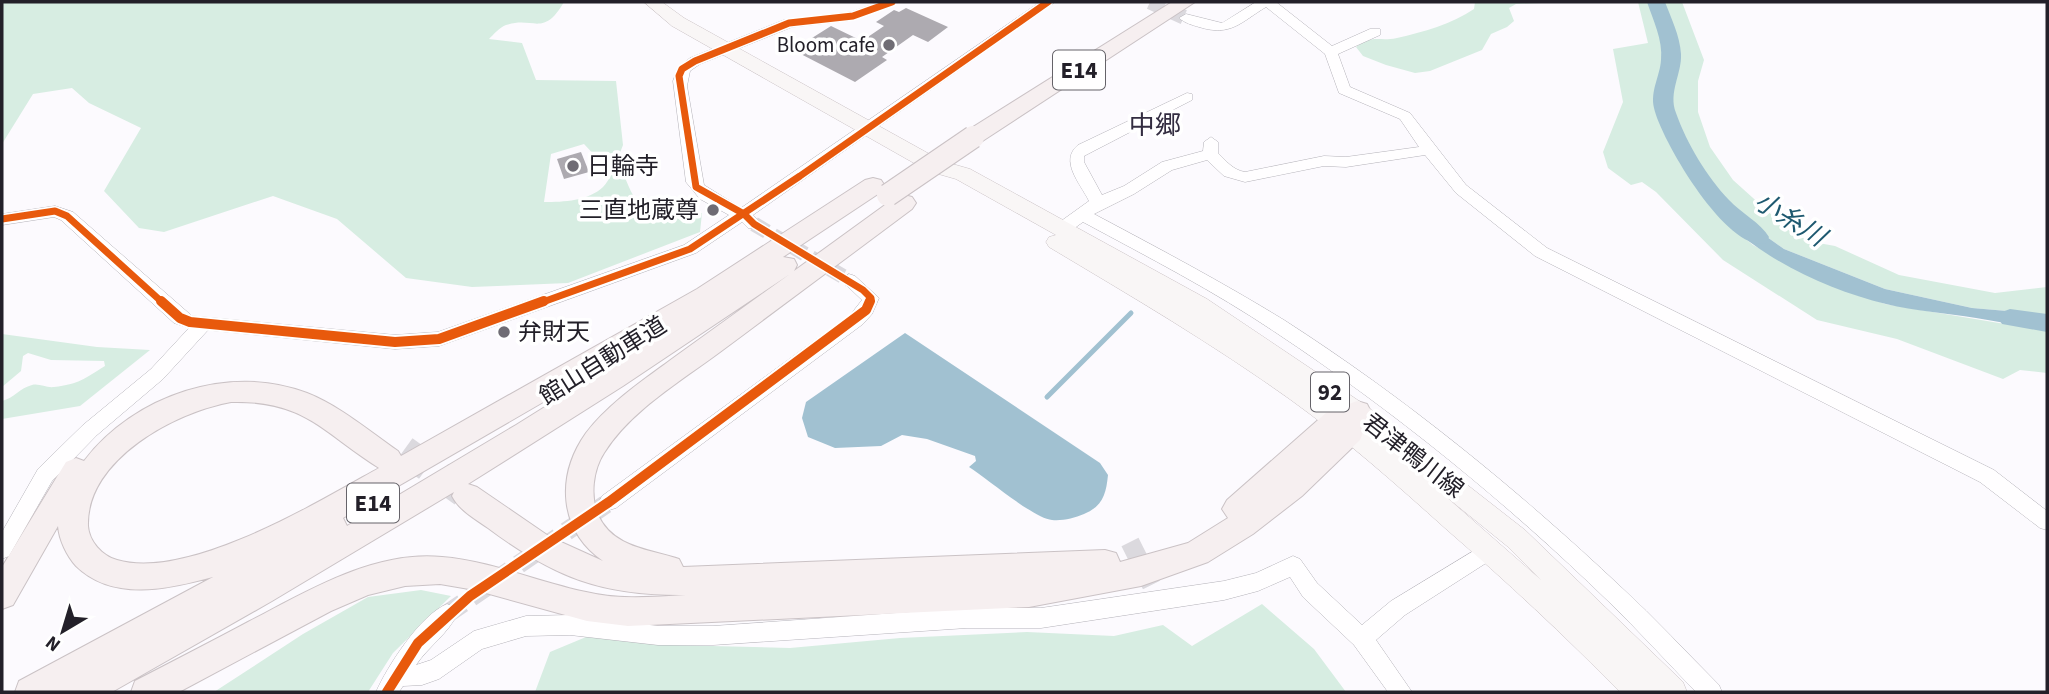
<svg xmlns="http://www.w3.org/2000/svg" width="2049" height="694" viewBox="0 0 2049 694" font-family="'Source Sans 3','Noto Sans JP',sans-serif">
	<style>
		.green { fill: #d7ede2; fill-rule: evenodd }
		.water { fill: #a1c1d1 }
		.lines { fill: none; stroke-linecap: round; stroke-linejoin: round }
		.stream { stroke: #a1c1d1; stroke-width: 5 }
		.river { fill: #a1c1d1; fill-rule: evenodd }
		.building { fill: #adaab0 }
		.minor-tunnel-far1 { stroke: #dbd9de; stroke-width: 15; stroke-dasharray: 15 7; stroke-linecap: butt }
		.minor-tunnel { stroke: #dbd9de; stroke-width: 19; stroke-dasharray: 19 10; stroke-linecap: butt }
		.highway-tunnel { stroke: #dbd9de; stroke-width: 29; stroke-dasharray: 29 15; stroke-linecap: butt }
		.minor-casing { stroke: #b4b2b9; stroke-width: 1 }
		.major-casing { stroke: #cac2c5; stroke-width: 1 }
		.highway-casing { stroke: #cac2c5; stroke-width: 2 }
		.minor { fill: #fffeff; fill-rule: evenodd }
		.major { fill: #f9f6f6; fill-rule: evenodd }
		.highway { fill: #f6eff0; fill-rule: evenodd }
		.highway-bridge-casing { stroke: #cac2c5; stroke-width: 24; stroke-linecap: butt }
		.highway-bridge { stroke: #f6eff0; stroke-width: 22 }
		.cycleway-far1-casing { stroke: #fff; stroke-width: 10 }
		.cycleway-casing { stroke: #fff; stroke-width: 14 }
		.cycleway-far1 { stroke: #e8590c; stroke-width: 7 }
		.cycleway { stroke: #e8590c; stroke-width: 10 }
		.poi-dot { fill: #6f6c74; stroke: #fff; stroke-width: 2.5 }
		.labels { text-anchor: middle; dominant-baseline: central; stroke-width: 7; stroke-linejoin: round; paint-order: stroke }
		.far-poi-label { font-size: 21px; fill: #232029; stroke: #fff; text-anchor: end }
		.shield { fill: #fff; stroke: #656369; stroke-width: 2 }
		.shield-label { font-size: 23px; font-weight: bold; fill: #232029 }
		.poi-label { font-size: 24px; fill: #232029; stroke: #fff; text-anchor: start }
		.street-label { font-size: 24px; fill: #232029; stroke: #fff }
		.neighbourhood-label { font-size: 26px; fill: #332d41; stroke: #fff }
		.water-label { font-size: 26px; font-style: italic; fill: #1e5970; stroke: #fff }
	</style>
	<rect width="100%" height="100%" fill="#fcfafe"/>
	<g class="green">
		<path d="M2,2H564C543,38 534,16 506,25C500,27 493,35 489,39L522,43L536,80L616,81L623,145L618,158L599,160L584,144L551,154L544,202C564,202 588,201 603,187C611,179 610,171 621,166C639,220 649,215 702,213L700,232L568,283L472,287L406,278L337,219L273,196L164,232L139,228L104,191L141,128L89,103L72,88L33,94L2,144Z"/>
		<path d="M1475,2H1564L1516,4L1509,8L1514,21L1507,27L1491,34L1482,50L1430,71L1415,73L1386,65L1363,56L1356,47C1374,34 1378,42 1397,38C1423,32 1452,24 1474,9Z"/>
		<path d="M1638,2H1682L1704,60L1698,81V112L1710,147L1733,180L1792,233L1813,242L1835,246L1899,275L1995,293L2047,287V373L2020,370L2003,379L1897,339L1817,320L1723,260L1656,192L1642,182L1631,185L1608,168L1603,152L1623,102L1613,49L1648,43ZM1731,218L1753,227L1784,249L1885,289L1972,308L2007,311L2042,321L2044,325L2017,326L1885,304L1814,278L1753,245L1729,225Z"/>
		<path d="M2,334L97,347L150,350L80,406L2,419V401C14,398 20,388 32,385C39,383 46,388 54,387C79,384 84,379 105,366L104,361L51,360L28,353L23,356L21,371L2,387Z"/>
		<path d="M421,590L451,596L393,653L368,692H214L303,634L368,597Z"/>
		<path d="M1262,604L1314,649L1346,692H535L550,652L586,637L670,645L790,648L900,638L1027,632L1114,636L1163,625L1192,646Z"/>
	</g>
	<g class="water">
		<path d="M1731,217L1753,227L1784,249L1885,289L1972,308L2007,311L2042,321L2044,325C2020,327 2000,322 1976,318C1946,313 1915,311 1886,304C1831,291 1771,263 1729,225Z"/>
		<path d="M905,333L1100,463L1108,475C1106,494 1103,506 1084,514C1074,518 1063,521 1052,520C1033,518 988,479 969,467L976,461L975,456L927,439L902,435L881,446L835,448L808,437L802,418L806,402Z"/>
	</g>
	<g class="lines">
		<path class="stream" d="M1047,397L1131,313"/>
		<g class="river">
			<path d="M1647,2H1665C1671,18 1680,36 1681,54C1682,74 1668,92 1676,113C1687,144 1707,177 1729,200C1741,213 1761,223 1769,237L1766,243C1728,254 1661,140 1654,108C1650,91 1660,76 1661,60C1663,40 1653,20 1647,2Z"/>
			<path d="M2010,309L2047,314V332L2002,324L1998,318L2002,312Z"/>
		</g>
	</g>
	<g class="building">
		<path d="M906,8L948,27L928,42L913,35L882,57L887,60L855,82L793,50L831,26L862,41L884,26L876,22L894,10L899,12Z"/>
		<path d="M581,152L589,172L564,179L557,159Z"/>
	</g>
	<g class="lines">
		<g class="minor-tunnel-far1">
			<path d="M1150,2L1186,18"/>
			<path d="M754,224L849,280"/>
		</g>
		<g class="minor-tunnel">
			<path d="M1130,542L1154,590"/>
			<path d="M447,614L609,502"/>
		</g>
		<path class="highway-tunnel" d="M404,450L465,494"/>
		<defs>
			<g id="minor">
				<path d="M880,2H899L853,20L792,27L700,64L690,71L687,86L704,185L741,208L1040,2H1055L753,215L762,224L760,228H748L742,222L696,253L439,346L395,349L208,330L163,379L97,435L52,481L9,556L2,559V532L38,469L83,425L151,369L189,328L174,323L61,220L54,217L2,225V214L55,206L73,212L192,316L395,335L438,332L684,245L729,215L700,199L686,182L673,81L678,68L690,58L784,20L851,12Z"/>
				<path d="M1256,2H1276L1332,46L1370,29H1380V35L1338,54L1350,87L1410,113L1466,185L1547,248L1994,470L2047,511V530L2040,528L1980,482L1535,256L1456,193L1425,155L1346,167L1324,166L1245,182L1224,176L1207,160L1172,170L1134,194L1094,214C1158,248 1222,282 1284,320C1404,397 1517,489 1621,587C1655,618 1686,652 1719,685L1722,692H1696C1667,662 1638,630 1608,601C1506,502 1394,411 1275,332C1214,291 1148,257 1083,222L1069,232H1057L1055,228L1057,224L1089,201C1080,183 1059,161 1078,145L1187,93L1192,94V100L1084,156V162L1102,195L1124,186L1162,162L1203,151L1204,142L1211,137L1218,142V153C1226,161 1233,170 1245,172L1324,156L1346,157L1419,147L1400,119L1339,93L1325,54L1266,7C1241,22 1231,37 1199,27C1192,25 1185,23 1179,18L1186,14L1222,23Z"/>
				<path d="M849,274L855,276L879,298L872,314L863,324L616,508L609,510L602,508L599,502L602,496L851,314L862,300L841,280Z"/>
				<path d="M1490,541L1497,544L1500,550L1497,556L1405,615L1376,640L1412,692H1388L1354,645L1303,597L1290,577L1258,591L1224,600L1041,628H967L713,645H658L570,635L526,636L482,649L439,679L422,685L403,686L399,692H376C387,667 420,615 447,604L454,607L457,614C449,633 428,647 416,665L431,660L474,631L526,616L570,615L658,626H713L967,608H1041L1224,581L1256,573L1293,556L1300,559L1317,583L1362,625L1391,601Z"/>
			</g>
			<path id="major" d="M644,2H662L684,18L942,161L970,169L1207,299L1365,405L1525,530L1683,682L1687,692H1620C1564,635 1506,581 1446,529C1396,484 1345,439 1291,400C1213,344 1131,296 1049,247L1046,242L1049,237L1056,235L956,179L928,171L672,26ZM1444,495L1507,546L1541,580Z"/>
			<g id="highway">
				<path d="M1172,2H1195L981,142L973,144L965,142L962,137L965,132Z"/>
				<path d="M873,178L881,180L885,186L881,192L783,257L794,259L797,265L794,271L896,197L904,195L912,197L916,203L912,209C848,257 784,304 720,352C681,381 630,411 604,453C593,470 590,496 598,515C613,548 649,549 679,559L683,567L1105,550L1116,553L1120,562L1188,543L1228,518L1222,509L1227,500L1326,413L1357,401L1367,404L1371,412L1360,440L1302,496L1253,534L1208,562L1141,586L1029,607L628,626L587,621L475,590L440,584L405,586L368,595L331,611L179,692H131L135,681C173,661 211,642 248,622C306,592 374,550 442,557C491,561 538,582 586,592C619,600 652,597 686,595C602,596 555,578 488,528C475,519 459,510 452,496L454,492L272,601L112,692H15L19,681L213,577C168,589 113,602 76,566C67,556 59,540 58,526L13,605L2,609V567L66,462L76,458L84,461C134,395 230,363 307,393C340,406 369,431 398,451L401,456L697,289L865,180ZM790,274C752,301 714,329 676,356C645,379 610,402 586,433C556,475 558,530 603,561L550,537L477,487L468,484L623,386ZM671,328L516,425L347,526L343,518ZM231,402C305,400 323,433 379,468C318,502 188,581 117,560C102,556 89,541 88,526C86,459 176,412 231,402Z"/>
			</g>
		</defs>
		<use href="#minor" class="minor-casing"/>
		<use href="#major" class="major-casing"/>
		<use href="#highway" class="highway-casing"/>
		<use href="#minor" class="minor"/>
		<use href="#major" class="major"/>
		<use href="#highway" class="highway"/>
		<defs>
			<path id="highway-bridge" d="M888,195L973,137"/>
		</defs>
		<use href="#highway-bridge" class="highway-bridge-casing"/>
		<use href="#highway-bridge" class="highway-bridge"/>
		<defs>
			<g id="cycleway-far1">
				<path d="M2,219L55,211L67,216L163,303"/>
				<path d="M540,303L690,249L800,176L1048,2"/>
				<path d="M869,303L871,298L863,290L754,224L744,214L696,187L679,76L682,69L695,61L789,23L853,16L892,2"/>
			</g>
			<g id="cycleway">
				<path d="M161,301L180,318L190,322L395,342L439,339L544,301"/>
				<path d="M387,692L418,643L470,596L609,502L866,310L870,301"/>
			</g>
		</defs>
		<use href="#cycleway-far1" class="cycleway-far1-casing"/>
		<use href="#cycleway" class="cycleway-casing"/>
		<use href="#cycleway-far1" class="cycleway-far1"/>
		<use href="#cycleway" class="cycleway"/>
	</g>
	<g class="poi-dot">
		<circle cx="889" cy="45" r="7"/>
		<circle cx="573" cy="166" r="7"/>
		<circle cx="713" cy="210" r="7"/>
		<circle cx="504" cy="332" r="7"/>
	</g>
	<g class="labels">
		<g class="far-poi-label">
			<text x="875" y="45">Bloom cafe</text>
		</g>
		<g class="shield">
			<rect x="1053" y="50.5" width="52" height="39" rx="5"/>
			<rect x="1311" y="372.5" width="38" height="39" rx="5"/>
			<rect x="347" y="483.5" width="52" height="39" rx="5"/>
		</g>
		<g class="shield-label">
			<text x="1079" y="70">E14</text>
			<text x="1330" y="392">92</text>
			<text x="373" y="503">E14</text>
		</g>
		<g class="poi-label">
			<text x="587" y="166">日輪寺</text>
			<text x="699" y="210" text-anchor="end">三直地蔵尊</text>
			<text x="518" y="332">弁財天</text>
		</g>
		<g class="street-label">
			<text transform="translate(603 361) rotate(-32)">館山自動車道</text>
			<text transform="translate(1413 456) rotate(38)">君津鴨川線</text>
		</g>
		<g class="neighbourhood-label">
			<text x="1155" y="125">中郷</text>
		</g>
		<g class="water-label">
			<text transform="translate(1790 219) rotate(32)">小糸川</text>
		</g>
	</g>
	<rect width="2049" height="694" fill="none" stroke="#232029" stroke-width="7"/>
	<g transform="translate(63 631) rotate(218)" stroke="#ffffff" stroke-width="5" paint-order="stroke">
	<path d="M0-5L12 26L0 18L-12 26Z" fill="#232029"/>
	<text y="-10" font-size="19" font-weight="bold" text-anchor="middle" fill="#232029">N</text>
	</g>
</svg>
